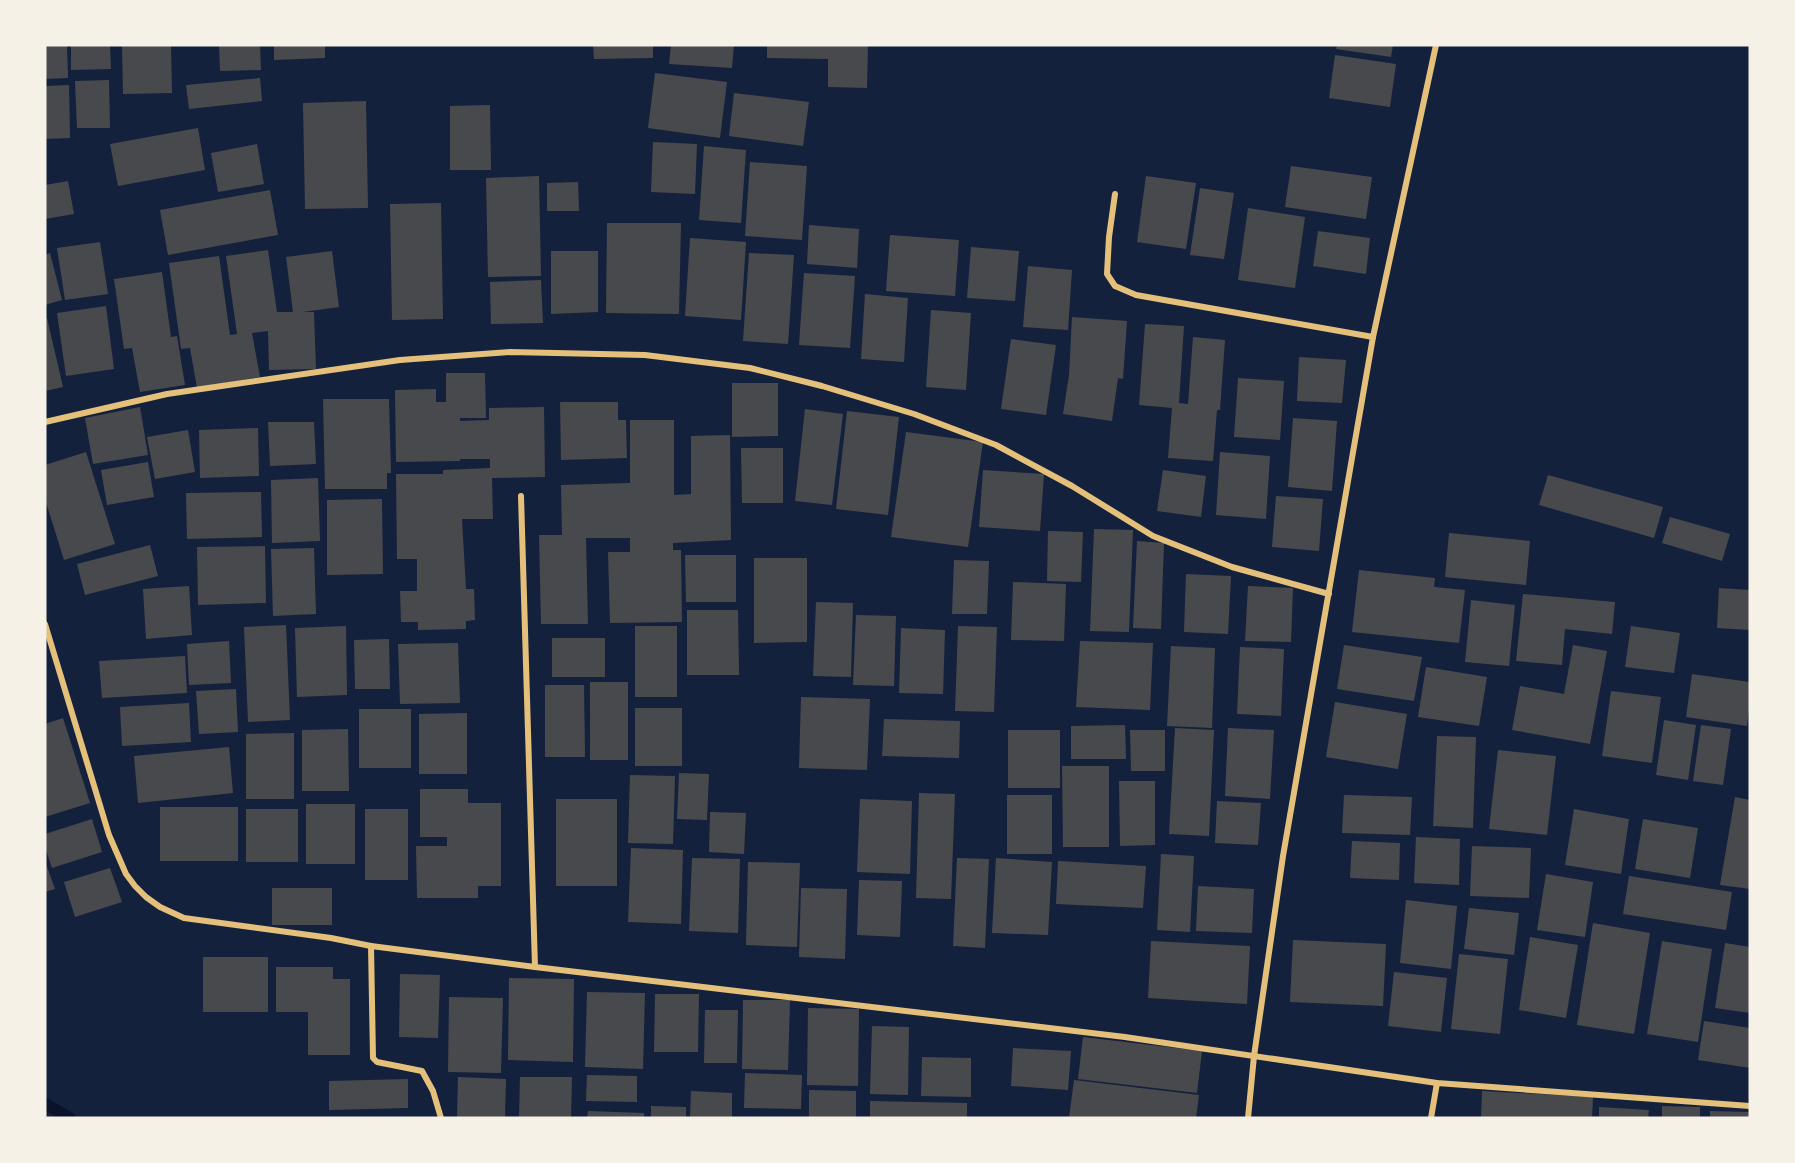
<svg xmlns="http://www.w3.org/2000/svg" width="1795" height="1163" viewBox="0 0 1795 1163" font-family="'IBM Plex Sans',sans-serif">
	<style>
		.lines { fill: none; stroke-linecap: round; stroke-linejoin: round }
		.stream { stroke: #0b132b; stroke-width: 12 }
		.building { fill: #48494c }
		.minor { stroke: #e5c07b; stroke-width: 6 }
	</style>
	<rect width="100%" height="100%" fill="#14213d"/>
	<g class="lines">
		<path class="stream" d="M45,1104L70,1118"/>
	</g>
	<g class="building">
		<path d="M45,45H67L68,78L45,79Z"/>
		<path d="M71,45H110L111,69L71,70Z"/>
		<path d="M122,45H171L172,93L123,94Z"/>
		<path d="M219,45H260L261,70L220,71Z"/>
		<path d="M274,45H325V58L274,60Z"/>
		<path d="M593,45H653V58L594,59Z"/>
		<path d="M671,45H734L732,68L669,64Z"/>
		<path d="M767,45H868L867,88L828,87V59L767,58Z"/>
		<path d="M1337,45H1393L1391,57L1336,49Z"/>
		<path d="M1335,55L1396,64L1390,107L1329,98Z"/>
		<path d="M655,73L727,82L720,138L648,128Z"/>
		<path d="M260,78L262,101L189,109L186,85Z"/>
		<path d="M109,80L110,128H77L75,81Z"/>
		<path d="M69,85L70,138L45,139V86Z"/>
		<path d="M734,93L809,102L803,146L729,136Z"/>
		<path d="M366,101L368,208L305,209L303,103Z"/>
		<path d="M490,105L491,170H450V106Z"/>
		<path d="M198,128L205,170L118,186L110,144Z"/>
		<path d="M653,142L697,144L695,194L651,192Z"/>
		<path d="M257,144L264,184L218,192L211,153Z"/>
		<path d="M704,146L746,150L741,223L699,220Z"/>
		<path d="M750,162L807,166L802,240L745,236Z"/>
		<path d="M1291,166L1372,177L1366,219L1285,207Z"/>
		<path d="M539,176L541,276L488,277L486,178Z"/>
		<path d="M1146,176L1196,183L1186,249L1137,242Z"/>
		<path d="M68,181L74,214L45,219V185Z"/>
		<path d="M578,182L579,211H547V183Z"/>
		<path d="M1200,188L1234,193L1224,259L1190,255Z"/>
		<path d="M270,190L278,235L168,255L160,210Z"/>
		<path d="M441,203L443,319L392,320L390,204Z"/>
		<path d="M1248,208L1305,217L1295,288L1238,280Z"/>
		<path d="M607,223H681L679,314L606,313Z"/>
		<path d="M809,225L859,229L857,268L807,264Z"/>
		<path d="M1318,231L1370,238L1366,274L1313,266Z"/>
		<path d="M890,235L959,240L955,296L886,291Z"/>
		<path d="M690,238L746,242L741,320L685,316Z"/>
		<path d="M100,242L108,294L65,300L57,248Z"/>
		<path d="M971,247L1019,251L1015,301L967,298Z"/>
		<path d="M268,250L277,312H293L286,257L332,251L339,307L303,312H314L316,369L269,370L268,331L252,333L260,377L197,388L190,348L181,349L169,263L219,256L230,335L237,334L226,256Z"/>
		<path d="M551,251H598V312L551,314Z"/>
		<path d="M50,253L62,300L45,305V255Z"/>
		<path d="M749,253L794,255L788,344L743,341Z"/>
		<path d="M1028,266L1072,270L1068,330L1023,327Z"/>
		<path d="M162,272L171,337L177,336L185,385L140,392L132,348L124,349L114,279Z"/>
		<path d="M804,273L855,276L850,348L799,345Z"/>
		<path d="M541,280L543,323L491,324L490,282Z"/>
		<path d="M865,294L908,298L904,362L861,359Z"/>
		<path d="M106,306L114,369L66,376L57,313Z"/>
		<path d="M931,310L971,313L966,390L926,387Z"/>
		<path d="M1072,317L1127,321L1123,379L1118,378L1112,421L1063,414L1069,375Z"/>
		<path d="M45,318H47L63,387L45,391Z"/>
		<path d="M1145,324L1184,326L1179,403L1188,404L1193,337L1225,340L1220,410H1217L1213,461L1168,458L1172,408L1139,405Z"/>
		<path d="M1011,339L1056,345L1046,415L1001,409Z"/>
		<path d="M1299,357L1346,360L1342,403L1297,401Z"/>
		<path d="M446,373H485L486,418H460V421L489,420V408L544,407L545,477L492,478L493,519H462L466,589H474L475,620L466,621V629L418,630V622H401L400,591H417V559H397L396,474H443V470L490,468V459H460V461L396,462L395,390L436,389V402H446Z"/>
		<path d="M1238,378L1284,381L1280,440L1234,437Z"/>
		<path d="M732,383H778V436L732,437Z"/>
		<path d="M323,399H389L391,473H387V489H325Z"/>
		<path d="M560,402H618V420H626L627,458L561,460Z"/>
		<path d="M140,407L148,455L93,464L85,418Z"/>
		<path d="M805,409L843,414L832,505L795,501Z"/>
		<path d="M847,411L899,417L888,515L836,509Z"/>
		<path d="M1293,418L1337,421L1332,491L1288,487Z"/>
		<path d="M630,420H674V495L691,494V436L730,435L731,540L673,543V550H681L682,622L610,623L608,552H630V538H586L588,624H541L539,535H562L561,485L630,483Z"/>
		<path d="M268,422H314L316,464L270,466Z"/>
		<path d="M258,428L259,476L200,478L199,430Z"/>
		<path d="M188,430L195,472L155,479L147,437Z"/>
		<path d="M906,432L983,442L968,547L891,537Z"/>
		<path d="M741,448H783V503H742Z"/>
		<path d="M86,452L115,544L64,560L45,499V465Z"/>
		<path d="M1220,452L1270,456L1266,519L1216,515Z"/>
		<path d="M148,462L154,497L107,505L101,470Z"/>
		<path d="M983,470L1044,474L1040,531L979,527Z"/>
		<path d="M1163,470L1206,476L1201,517L1157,511Z"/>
		<path d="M1548,475L1663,507L1654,538L1539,505Z"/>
		<path d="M318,478L320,541L272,543L271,480Z"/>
		<path d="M261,492L262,537L187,539L186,493Z"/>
		<path d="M1276,496L1323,499L1319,551L1272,547Z"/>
		<path d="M382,499L383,574L327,575V500Z"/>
		<path d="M1670,517L1730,534L1722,561L1662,543Z"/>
		<path d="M1094,529L1133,530L1129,632L1090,631Z"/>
		<path d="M1048,531L1083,532L1081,582L1047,581Z"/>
		<path d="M1449,533L1530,541L1526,585L1445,577Z"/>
		<path d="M1137,541L1164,543L1161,629L1133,628Z"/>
		<path d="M150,545L158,576L85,595L77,564Z"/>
		<path d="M265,546L266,603L198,605L197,547Z"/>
		<path d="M314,548L316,614L273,616L271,549Z"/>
		<path d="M685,555H736V602H686Z"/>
		<path d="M754,558H807V642L754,643Z"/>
		<path d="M954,560L989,561L987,614H952Z"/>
		<path d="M1359,570L1435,578L1434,587L1465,590L1459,643L1352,632Z"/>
		<path d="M1186,574L1231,576L1228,634L1184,632Z"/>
		<path d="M1013,582L1066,584L1064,641L1011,640Z"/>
		<path d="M189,586L192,635L146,639L143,589Z"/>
		<path d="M1248,586L1293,588L1291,642L1245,641Z"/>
		<path d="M1719,588L1750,590V630L1717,628Z"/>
		<path d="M1523,594L1615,602L1612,634L1565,629L1562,665L1516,661Z"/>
		<path d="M1471,600L1515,605L1509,666L1465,662Z"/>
		<path d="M816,602L853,603L851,677L813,676Z"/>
		<path d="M687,610H738L739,675H687Z"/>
		<path d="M856,615L896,616L894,686L853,685Z"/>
		<path d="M286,625L290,720L248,722L244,627Z"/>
		<path d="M346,626L347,695L297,697L295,628Z"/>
		<rect x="635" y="626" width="42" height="71"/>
		<path d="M958,626L997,627L994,712L955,711Z"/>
		<path d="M1631,626L1680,633L1674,673L1625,667Z"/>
		<path d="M901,628L945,630L943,694L899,693Z"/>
		<rect x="552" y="638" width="53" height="39"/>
		<path d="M389,639L390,689H355L354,640Z"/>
		<path d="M229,641L231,683L189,685L187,644Z"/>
		<path d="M1080,641L1153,643L1150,710L1076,707Z"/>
		<path d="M458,643L460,703L400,704L398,644Z"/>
		<path d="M1344,645L1422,657L1414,701L1337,689Z"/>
		<path d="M1573,645L1607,651L1590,744L1512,730L1520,686L1564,694Z"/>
		<path d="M1171,646L1215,648L1212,728L1167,726Z"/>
		<path d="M1240,647L1284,649L1281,716L1237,714Z"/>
		<path d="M185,656L187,693L102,698L99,661Z"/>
		<path d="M1426,667L1487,677L1479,726L1418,717Z"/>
		<path d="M1692,674L1750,682V701L1747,726L1686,717Z"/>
		<rect x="590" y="682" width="38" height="78"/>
		<path d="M545,685H584L585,757H545Z"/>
		<path d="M236,689L238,732L199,734L196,691Z"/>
		<path d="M1611,691L1661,697L1652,763L1602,756Z"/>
		<path d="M801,697L870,699L867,770L799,768Z"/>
		<path d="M1335,702L1407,714L1398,769L1326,757Z"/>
		<path d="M189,703L191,742L122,746L120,707Z"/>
		<rect x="635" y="708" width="47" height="58"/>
		<rect x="359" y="709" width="52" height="59"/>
		<path d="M467,713V774H419V714Z"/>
		<path d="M63,718L90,803L45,817V724Z"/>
		<path d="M884,719L960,721L959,758L882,756Z"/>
		<path d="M1664,720L1696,725L1688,780L1656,775Z"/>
		<path d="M1125,725L1126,759H1071V726Z"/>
		<path d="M1701,725L1731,729L1723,785L1693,781Z"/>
		<path d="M1175,728L1214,730L1209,836L1169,834Z"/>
		<path d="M1228,728L1274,730L1270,799L1225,796Z"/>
		<path d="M348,729L349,791H302V730Z"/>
		<rect x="1008" y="730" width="52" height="58"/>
		<path d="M1130,730H1165V771H1131Z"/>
		<path d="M294,733V799H246V734Z"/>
		<path d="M1437,736L1476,737L1473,828L1433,826Z"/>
		<path d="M229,747L233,793L138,803L134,756Z"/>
		<path d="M1498,750L1556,756L1547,835L1489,829Z"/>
		<path d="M1062,766H1109V847H1063Z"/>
		<path d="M679,773L709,774L707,820L677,819Z"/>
		<path d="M630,775L675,776L673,844L628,843Z"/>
		<path d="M1119,781H1155V845L1120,846Z"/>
		<path d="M420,789H468V803H501V886H478V898H417L416,846H447V837H420Z"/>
		<path d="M919,793L955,794L951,899L916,898Z"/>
		<rect x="1007" y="795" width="45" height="59"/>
		<path d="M1344,795L1412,797L1410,835L1342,833Z"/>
		<path d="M1735,797L1750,800V889L1720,885Z"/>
		<rect x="556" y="799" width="61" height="87"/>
		<path d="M860,799L912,801L910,874L857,872Z"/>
		<path d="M1217,801L1261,803L1258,845L1215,843Z"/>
		<rect x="306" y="804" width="49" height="60"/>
		<rect x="160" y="807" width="78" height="54"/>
		<rect x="246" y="809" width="52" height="53"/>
		<rect x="365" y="809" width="43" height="71"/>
		<path d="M1574,809L1629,819L1621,874L1565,865Z"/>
		<path d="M710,812L746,813L744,854L709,852Z"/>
		<path d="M92,819L102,852L52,868L45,847V834Z"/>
		<path d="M1643,819L1698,828L1690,878L1635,869Z"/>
		<path d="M1416,837L1460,839L1459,885L1414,883Z"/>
		<path d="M1352,841L1400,843L1399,880L1350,878Z"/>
		<path d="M1472,846L1531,848L1529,898L1470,896Z"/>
		<path d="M631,848L683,850L681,924L628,922Z"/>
		<path d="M1161,854L1194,856L1190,932L1157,930Z"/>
		<path d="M692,858L740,859L738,933L689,931Z"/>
		<path d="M957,858L989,859L985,948L953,946Z"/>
		<path d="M996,858L1052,862L1048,935L992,933Z"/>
		<path d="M45,861L55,889L45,892Z"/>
		<path d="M1058,861L1146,866L1143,908L1056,904Z"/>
		<path d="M748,862L800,863L797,947L746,945Z"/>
		<path d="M110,868L122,902L75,917L64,882Z"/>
		<path d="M1546,874L1593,882L1585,937L1537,930Z"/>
		<path d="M1629,876L1732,892L1726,930L1623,914Z"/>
		<path d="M859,880L902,881L900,937L857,935Z"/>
		<path d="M1198,886L1254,889L1252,933L1196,931Z"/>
		<rect x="272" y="888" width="60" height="37"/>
		<path d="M801,888L847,889L845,959L799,957Z"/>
		<path d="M1406,900L1457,906L1451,969L1400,963Z"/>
		<path d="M1469,908L1519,913L1514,955L1464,949Z"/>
		<path d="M1593,923L1650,933L1634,1034L1577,1025Z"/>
		<path d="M1530,937L1578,945L1566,1018L1519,1010Z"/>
		<path d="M1293,940L1386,944L1383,1006L1290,1002Z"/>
		<path d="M1151,941L1250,946L1247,1004L1148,998Z"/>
		<path d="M1662,941L1712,949L1698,1042L1647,1034Z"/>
		<path d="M1725,943L1750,947V1013L1715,1008Z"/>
		<path d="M1459,954L1508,959L1500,1034L1451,1029Z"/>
		<rect x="203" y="957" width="65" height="55"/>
		<path d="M276,967H333V979H350V1055H308V1012H276Z"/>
		<path d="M1394,972L1447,978L1441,1032L1388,1026Z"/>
		<path d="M400,974L440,975L438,1038L399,1037Z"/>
		<path d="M509,978L574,979L573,1062L508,1060Z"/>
		<path d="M587,992L645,993L643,1069L585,1067Z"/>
		<path d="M655,994H699L698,1052H654Z"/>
		<path d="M449,997L503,998L501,1073L448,1072Z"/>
		<path d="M743,1000H790L788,1070L742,1069Z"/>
		<path d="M808,1008L859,1009L858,1086L807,1085Z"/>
		<path d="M705,1010H738L737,1063H704Z"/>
		<path d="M1704,1021L1750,1028V1068L1698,1060Z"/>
		<path d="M872,1026L909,1027L908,1095L870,1094Z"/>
		<path d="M1083,1037L1202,1051L1197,1093L1078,1079Z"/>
		<path d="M1013,1048L1071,1051L1068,1090L1011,1086Z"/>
		<path d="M922,1057L971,1058V1097L921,1096Z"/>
		<path d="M745,1073L802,1075L801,1109L744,1108Z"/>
		<path d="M587,1075L637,1076V1102L586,1101Z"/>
		<path d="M458,1077L506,1079L505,1118H457Z"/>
		<path d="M520,1077H572L571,1118H519Z"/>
		<path d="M408,1079V1108L329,1110V1081Z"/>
		<path d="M1074,1080L1199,1095L1196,1118H1069Z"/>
		<path d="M809,1090L856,1091V1118H809Z"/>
		<path d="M691,1091L732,1093V1118H690Z"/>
		<path d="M1482,1091L1593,1097L1592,1118H1481Z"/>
		<path d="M870,1101L967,1103V1118H870Z"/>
		<path d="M651,1106L686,1107V1118H651Z"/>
		<path d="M1662,1106L1700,1107V1118H1662Z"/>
		<path d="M1599,1107L1649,1110L1648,1118H1599Z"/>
		<path d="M588,1111L644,1113V1118H587Z"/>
		<path d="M1710,1111L1750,1112V1118H1710Z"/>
	</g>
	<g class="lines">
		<g class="minor">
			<path d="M1115,194L1109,237L1107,274L1115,286L1136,295L1373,337"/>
			<path d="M45,422L167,394L400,360L510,352L645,355L750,368L822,386L914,414L996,445L1072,486L1153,536L1232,567L1329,594"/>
			<path d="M521,496L535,967"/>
			<path d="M45,624L109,835L126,874L135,886L146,897L160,907L184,918L331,938L371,946L535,967L1125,1037L1437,1083L1750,1106"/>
			<path d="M371,946L373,1058L377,1062L422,1071L433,1091L441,1118"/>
			<path d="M1248,1118L1254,1056L1283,856L1373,337L1436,45"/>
			<path d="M1431,1118L1437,1083"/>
		</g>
	</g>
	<rect width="1795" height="1163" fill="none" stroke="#f6f1e7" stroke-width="93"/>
</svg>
